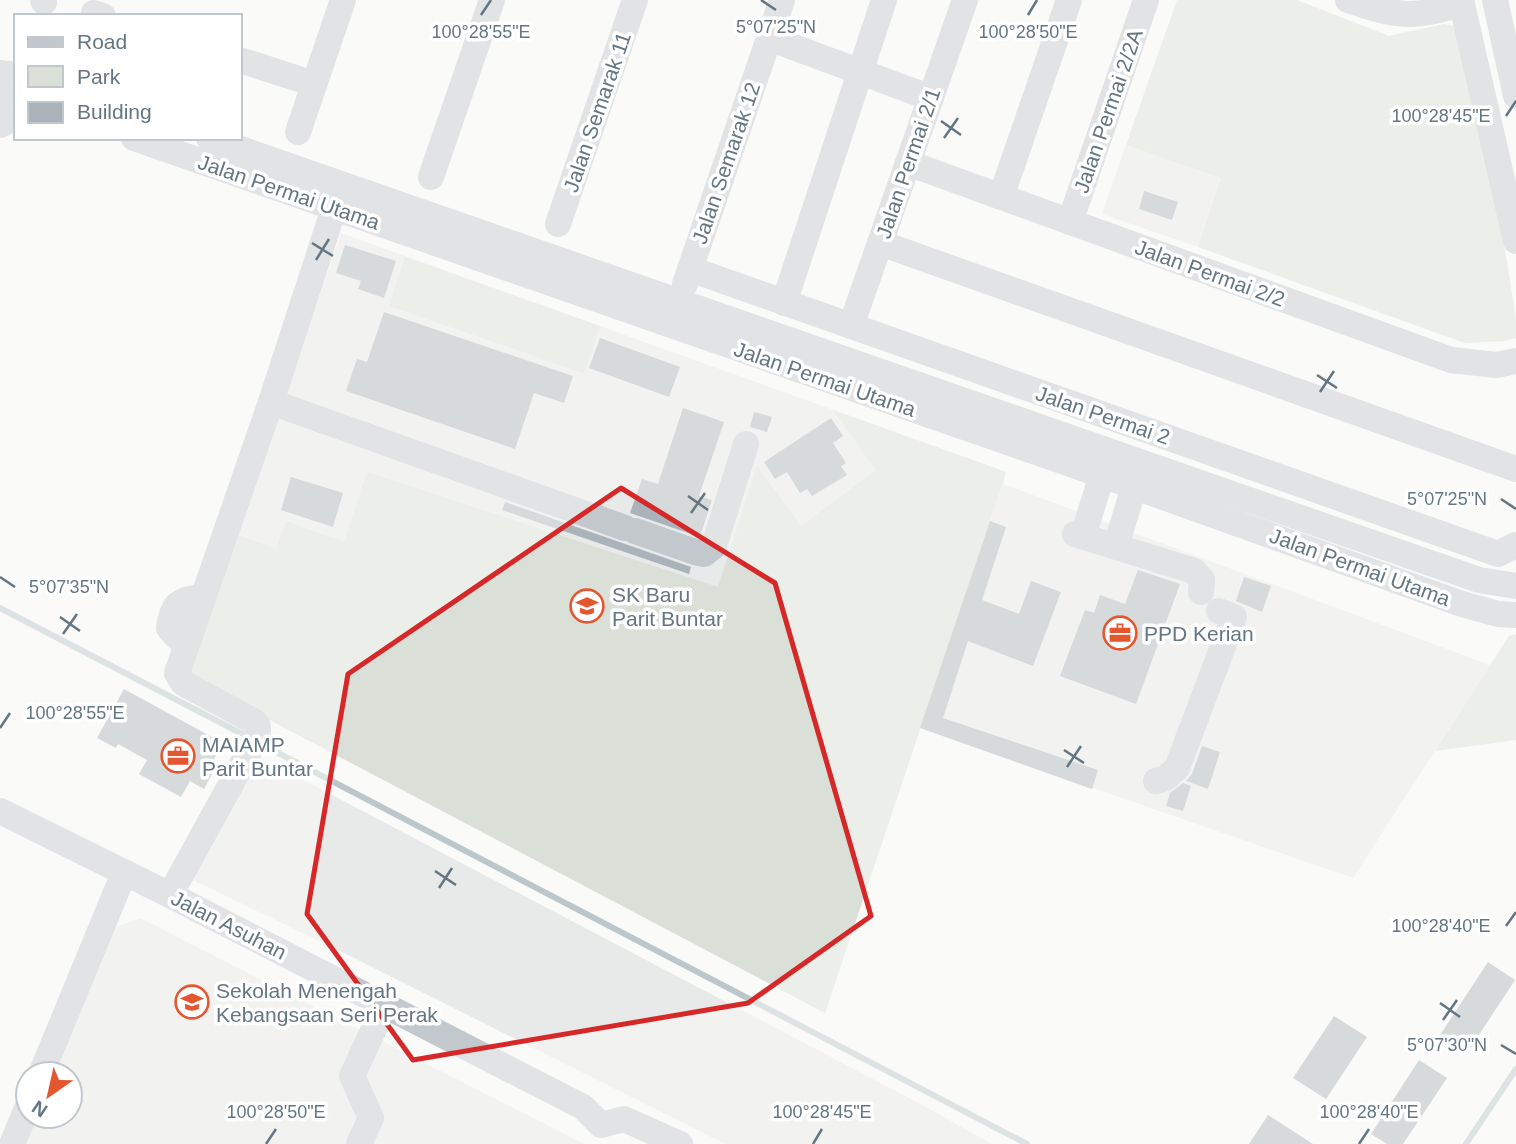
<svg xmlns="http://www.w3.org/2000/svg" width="1516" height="1144" viewBox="0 0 1516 1144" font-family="Arial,sans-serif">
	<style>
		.built { fill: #e8e9e9 }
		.green { fill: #dadfd7 }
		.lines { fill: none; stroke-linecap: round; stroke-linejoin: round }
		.stream { stroke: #bbc7cb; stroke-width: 6 }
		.building { fill: #aab3b9 }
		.minor { stroke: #c3c8cc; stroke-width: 26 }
		.marked { fill: none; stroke: #d62828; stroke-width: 5; stroke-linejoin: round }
		.ticks { fill: none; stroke: #657683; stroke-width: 2.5 }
		.labels { text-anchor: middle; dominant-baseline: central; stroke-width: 7; stroke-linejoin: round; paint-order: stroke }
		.street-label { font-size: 21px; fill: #657683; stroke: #fff }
		.poi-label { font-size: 21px; fill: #657683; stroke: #fff; text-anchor: start }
		.ticks-label { font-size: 18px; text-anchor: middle; fill: #657683; stroke: #fff; stroke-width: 7; stroke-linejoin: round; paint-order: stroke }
	</style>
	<rect width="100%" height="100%" fill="#fafaf8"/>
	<g class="built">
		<path d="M1126,145L1221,178L1198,247L1102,214Z"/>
		<path d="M341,233L1006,472L1003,484L1490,665L1353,878L920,728L825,1013L237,535Z"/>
		<path d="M256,755L926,1107L992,1144H725L352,957L187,877Z"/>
		<path d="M140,918L584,1144H25L35,1116H70V1074H52L107,931Z"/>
	</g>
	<g class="green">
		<path d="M1177,0H1297L1389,36L1444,24L1457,26L1506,256L1516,319V338L1504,341L1465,343L1198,247L1221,178L1126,145Z"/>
		<path d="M405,257L600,326L584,373L389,306Z"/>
		<path d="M833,410L1006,472L825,1013L188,677L237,535L276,549L286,521L344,542L367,472L718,587L757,466L801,526L876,470Z"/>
		<path d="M1516,634V740L1435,751L1509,636Z"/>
	</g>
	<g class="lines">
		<g class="stream">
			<path d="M0,608L250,738"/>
			<path d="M259,743L1027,1144"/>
			<path d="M1466,1144L1516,1069"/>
		</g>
	</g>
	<g class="building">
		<path d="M1144,191L1178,202L1172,220L1139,209Z"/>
		<path d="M345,245L396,261L384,298L358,289L361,281L336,273Z"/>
		<path d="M384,312L573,376L564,403L534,393L515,449L346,391L357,359L367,362Z"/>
		<path d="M600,338L680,367L669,397L589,368Z"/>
		<path d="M683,408L724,422L699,496L712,500L700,537L630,513L642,479L658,484Z"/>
		<path d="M754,412L772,417L767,432L750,427Z"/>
		<path d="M831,418L843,436L833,443L846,463L841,466L847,475L812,496L807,489L800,493L787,472L775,479L764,462Z"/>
		<path d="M291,477L343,493L333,527L281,510Z"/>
		<path d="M505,502L691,567L689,574L502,510Z"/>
		<path d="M990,521L1006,527L982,600L1019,614L1031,581L1061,592L1033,666L968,641L943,718L1098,770L1092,789L920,728Z"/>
		<path d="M1138,570L1180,584L1136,704L1060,676L1085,610L1094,613L1100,595L1125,604Z"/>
		<path d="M1244,577L1271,586L1262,612L1236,601Z"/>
		<path d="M124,689L223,743L211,765L215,768L204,789L190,781L181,797L139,774L147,760L118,744L116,748L97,738Z"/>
		<path d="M1202,746L1220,752L1208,789L1186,781L1192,774Z"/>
		<path d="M1183,783L1191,786L1183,811L1166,806L1170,793Z"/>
		<path d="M1488,962L1515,980L1467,1053L1440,1035Z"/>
		<path d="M1334,1016L1367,1037L1326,1099L1293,1078Z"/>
		<path d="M1419,1060L1447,1078L1403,1144H1387L1371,1134Z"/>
		<path d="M1268,1115L1313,1144H1249Z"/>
	</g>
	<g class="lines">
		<g class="minor">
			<path d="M43,0L44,2"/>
			<path d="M1348,0C1395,16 1414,20 1462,3"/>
			<path d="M1461,0L1516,241"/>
			<path d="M1495,0L1516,96"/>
			<path d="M94,13L103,16"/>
			<path d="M769,38L931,98"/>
			<path d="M240,60L314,84"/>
			<path d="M0,73L16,75"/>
			<path d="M0,98L16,101"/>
			<path d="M0,125L16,117"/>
			<path d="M298,132L343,0"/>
			<path d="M134,138L1102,475L1462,604L1498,614L1516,615"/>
			<path d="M209,138L1479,580L1516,586"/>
			<path d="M908,163L1451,360L1496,365L1516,361"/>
			<path d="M431,177L492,0"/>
			<path d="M1001,197L1069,0"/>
			<path d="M1070,222L1146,0"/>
			<path d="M558,224L635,0"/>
			<path d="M880,243L1516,469"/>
			<path d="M690,269L1498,554L1516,545"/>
			<path d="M685,284L782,0"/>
			<path d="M784,303L884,0"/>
			<path d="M851,326L965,0"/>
			<path d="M271,402L625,528"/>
			<path d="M635,531L695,552L704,554L714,546L746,444"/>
			<path d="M1075,534L1194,571L1202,580L1201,592"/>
			<path d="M1083,536L1102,475"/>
			<path d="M1116,546L1134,487"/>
			<path d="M188,641L177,637L169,628C172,605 179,597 203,598"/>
			<path d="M1156,781L1166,778L1177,768L1234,617L1219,611"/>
			<path d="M0,811L170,895L583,1107L601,1125"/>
			<path d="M170,895L258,735V726L253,721L183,683L177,673L271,402L339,193"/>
			<path d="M41,1074L124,873"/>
			<path d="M601,1125L624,1119L680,1144"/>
			<path d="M12,1144L28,1106"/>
			<path d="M359,1144L371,1118L352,1076L385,1005"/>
		</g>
	</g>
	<path d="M0 0H1516V1144H0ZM621,488L775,583L871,916L748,1003L413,1060L307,914L348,674Z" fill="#fafaf8" fill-opacity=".55" fill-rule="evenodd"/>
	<path class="marked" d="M621,488L775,583L871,916L748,1003L413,1060L307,914L348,674Z"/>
	<path class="ticks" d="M761,0L776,10M481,15L491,0M1028,15L1037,0M1506,116L1516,101M941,121L961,135M944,138L958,118M312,243L333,256M316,260L329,239M1317,375L1337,388M1320,392L1334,371M688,496L708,510M1501,499L1516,509M691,513L705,493M0,577L15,587M60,617L80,631M63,634L77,614M0,728L10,713M1064,750L1084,763M1067,767L1081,746M435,871L456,885M439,888L452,868M1506,926L1516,912M1440,1003L1460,1017M1443,1020L1457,1000M1501,1045L1516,1054M266,1144L276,1129M813,1144L822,1129M1359,1144L1369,1129"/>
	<defs>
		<symbol id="school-ring" viewBox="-11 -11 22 22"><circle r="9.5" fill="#fff" stroke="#e4572e" stroke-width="1.5"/><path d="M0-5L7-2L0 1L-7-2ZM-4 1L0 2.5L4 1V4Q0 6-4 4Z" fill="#e4572e"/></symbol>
		<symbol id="office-ring" viewBox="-11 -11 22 22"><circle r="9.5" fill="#fff" stroke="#e4572e" stroke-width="1.5"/><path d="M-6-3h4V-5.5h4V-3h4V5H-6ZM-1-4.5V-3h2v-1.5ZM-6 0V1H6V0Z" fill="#e4572e"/></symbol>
	</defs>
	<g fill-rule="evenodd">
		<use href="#school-ring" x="568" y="587" width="38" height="38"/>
		<use href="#office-ring" x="1101" y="614" width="38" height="38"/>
		<use href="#office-ring" x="159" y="737" width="38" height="38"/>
		<use href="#school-ring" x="173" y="983" width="38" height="38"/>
	</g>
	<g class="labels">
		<g class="street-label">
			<text transform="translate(1108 111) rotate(-71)">Jalan Permai 2/2A</text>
			<text transform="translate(597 112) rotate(-71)">Jalan Semarak 11</text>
			<text transform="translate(726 163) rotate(-71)">Jalan Semarak 12</text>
			<text transform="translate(908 163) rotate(-71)">Jalan Permai 2/1</text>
			<text transform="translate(289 192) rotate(19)">Jalan Permai Utama</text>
			<text transform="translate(1210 273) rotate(20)">Jalan Permai 2/2</text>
			<text transform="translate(825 379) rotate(19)">Jalan Permai Utama</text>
			<text transform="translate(1103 415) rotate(19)">Jalan Permai 2</text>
			<text transform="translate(1360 567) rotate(20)">Jalan Permai Utama</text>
			<text transform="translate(229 925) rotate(27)">Jalan Asuhan</text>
		</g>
		<g class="poi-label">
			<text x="612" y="594">SK Baru<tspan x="612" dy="24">Parit Buntar</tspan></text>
			<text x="1144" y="633">PPD Kerian</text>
			<text x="202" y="744">MAIAMP<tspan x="202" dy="24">Parit Buntar</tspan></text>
			<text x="216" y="990">Sekolah Menengah<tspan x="216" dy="24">Kebangsaan Seri Perak</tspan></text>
		</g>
	</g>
	<g class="ticks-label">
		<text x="776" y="33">5°07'25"N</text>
		<text x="481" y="38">100°28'55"E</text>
		<text x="1028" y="38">100°28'50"E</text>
		<text x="1441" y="122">100°28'45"E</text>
		<text x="1447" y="505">5°07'25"N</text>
		<text x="69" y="593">5°07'35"N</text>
		<text x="75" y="719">100°28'55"E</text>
		<text x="1441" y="932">100°28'40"E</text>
		<text x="1447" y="1051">5°07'30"N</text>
		<text x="276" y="1118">100°28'50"E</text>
		<text x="822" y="1118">100°28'45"E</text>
		<text x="1369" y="1118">100°28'40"E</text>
	</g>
	<rect x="14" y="14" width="228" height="126" fill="#ffffff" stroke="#c1c8cd" stroke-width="2"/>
	<rect x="28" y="37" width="35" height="10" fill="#c3c8cc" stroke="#c1c8cd" stroke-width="2"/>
	<text x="77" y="49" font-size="21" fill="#657683">Road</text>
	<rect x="28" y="66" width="35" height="21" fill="#dadfd7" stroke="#c1c8cd" stroke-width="2"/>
	<text x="77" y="84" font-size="21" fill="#657683">Park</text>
	<rect x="28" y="102" width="35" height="21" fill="#aab3b9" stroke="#c1c8cd" stroke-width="2"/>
	<text x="77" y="119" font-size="21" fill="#657683">Building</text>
	<g transform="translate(49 1095) rotate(214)"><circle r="33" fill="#ffffff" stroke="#c1c8cd" stroke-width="2"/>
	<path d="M0-5L12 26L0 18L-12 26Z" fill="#e4572e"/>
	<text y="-10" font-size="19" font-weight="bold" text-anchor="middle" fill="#657683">N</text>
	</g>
</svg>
